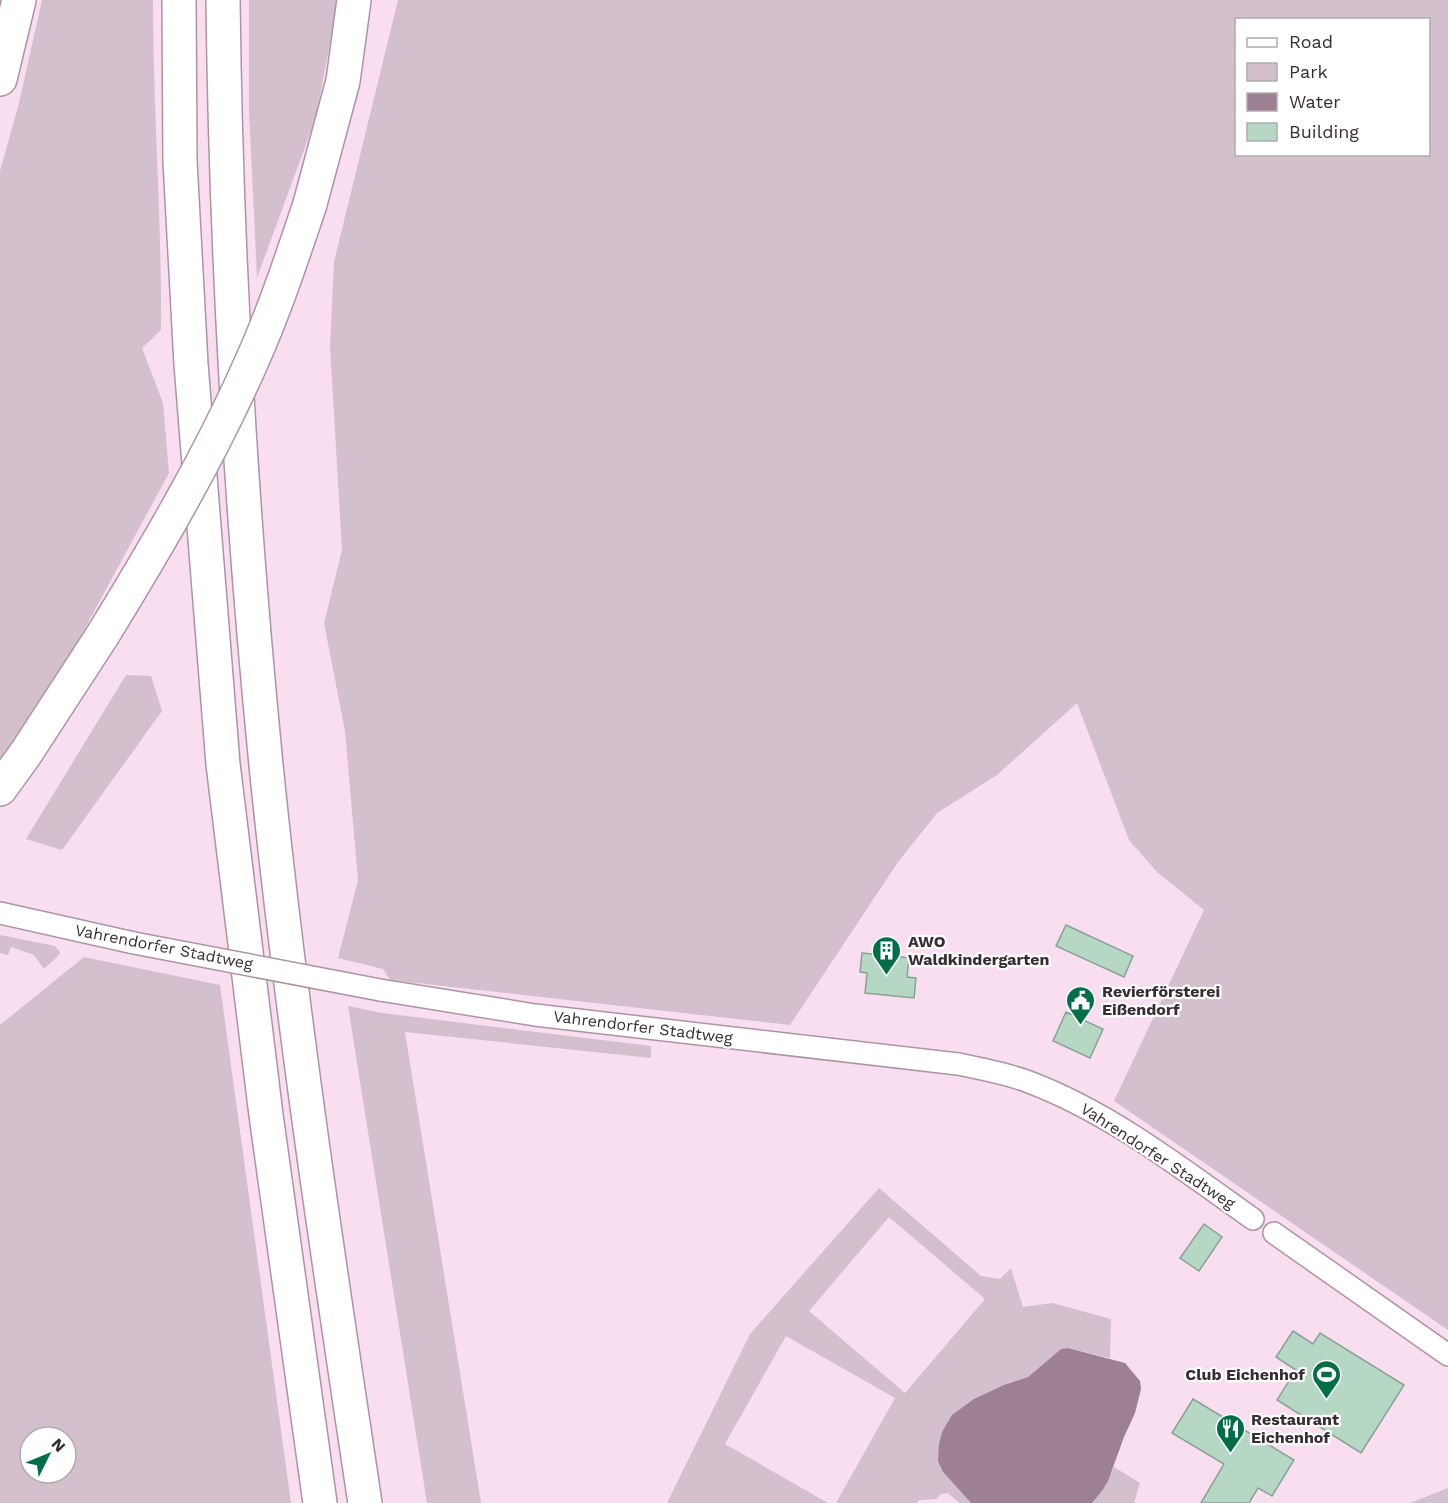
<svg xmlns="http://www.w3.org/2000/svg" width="1448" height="1503" viewBox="0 0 1448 1503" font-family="'Work Sans',sans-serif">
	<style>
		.green { fill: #d3c0cc; fill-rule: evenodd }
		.water { fill: #9d8193 }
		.building { fill: #b7d7c5; stroke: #88a394; stroke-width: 1.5 }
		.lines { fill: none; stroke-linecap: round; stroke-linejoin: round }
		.minor-casing { stroke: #ad94a4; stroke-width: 24 }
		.motorway-casing { stroke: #ad94a4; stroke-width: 36 }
		.minor { stroke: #fff; stroke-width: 21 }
		.motorway { stroke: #fff; stroke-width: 33 }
		.minor-bridge-casing { stroke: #ad94a4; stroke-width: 24; stroke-linecap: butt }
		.motorway-bridge-casing { stroke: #ad94a4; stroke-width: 36; stroke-linecap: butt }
		.minor-bridge { stroke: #fff; stroke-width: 21 }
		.motorway-bridge { stroke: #fff; stroke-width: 33 }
		.labels { text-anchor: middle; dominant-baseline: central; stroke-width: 4.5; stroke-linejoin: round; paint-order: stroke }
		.poi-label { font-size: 16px; font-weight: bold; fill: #372d33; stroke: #fff; text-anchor: start }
		.street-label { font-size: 16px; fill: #372d33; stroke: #fff }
	</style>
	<rect width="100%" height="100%" fill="#f9deef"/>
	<g class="green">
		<path d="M42,0H153C153,110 162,220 161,330L142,348L163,403L169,473L52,689L0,766V171L19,103Z"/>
		<path d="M249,0H338L316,117L257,278L249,111Z"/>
		<path d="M398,0H1448V1330L1114,1101L1204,910L1157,872L1129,840L1077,703L997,775L937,813L898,862L790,1025L390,980L383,969L338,958L358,880L345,731L324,623L342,550L330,347L334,262ZM1236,20H1428V154H1236Z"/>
		<path d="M126,675L151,676L162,711L62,850L26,839Z"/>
		<path d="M0,935L55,946L60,952L59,955L44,969L34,955L11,947L8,955L0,953Z"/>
		<path d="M84,957L220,985L291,1503H0V1025ZM30,1437H66V1473H30Z"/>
		<path d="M348,1006L382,1013L651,1046V1058L405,1032L481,1503H427Z"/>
		<path d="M879,1188L981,1276L1000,1279L1011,1268L1023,1307L1052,1303L1111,1319L1110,1358L1068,1348L1061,1349L1028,1377L1004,1385L943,1472L971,1503H959L948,1493L941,1494L936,1499L919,1500L917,1503H836L895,1398L786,1336L725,1444L828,1503H667L750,1334ZM889,1217L985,1299L905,1393L809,1311Z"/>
		<path d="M1114,1467L1140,1483L1134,1503H1092L1102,1491Z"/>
		<path d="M1448,1488V1503H1410Z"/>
	</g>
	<path class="water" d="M1068,1348L1125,1363L1140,1381L1141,1389L1135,1413L1124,1437L1108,1481L1102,1491L1092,1503H971L943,1472L938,1461L939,1444L942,1432L952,1415L974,1399L1004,1385L1028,1377L1061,1349Z"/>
	<g class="building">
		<path d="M1066,925L1133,956L1124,977L1056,946Z"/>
		<path d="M862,953L909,958L907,977L916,978L914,998L865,993L867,973L860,972Z"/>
		<path d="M1066,1012L1103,1029L1090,1058L1053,1041Z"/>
		<path d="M1204,1224L1222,1237L1199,1271L1180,1258Z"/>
		<path d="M1293,1331L1313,1344L1320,1333L1404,1385L1361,1453L1277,1400L1296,1370L1276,1357Z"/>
		<path d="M1193,1399L1294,1460L1272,1496L1258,1488L1249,1503H1201L1224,1464L1172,1433Z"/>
	</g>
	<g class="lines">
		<defs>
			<g id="minor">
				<path d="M0,913L134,943"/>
				<path d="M380,990L535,1015L958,1064C981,1069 1006,1073 1029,1082C1111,1113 1182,1169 1253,1219"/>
				<path d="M1274,1233L1448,1355"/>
			</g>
			<g id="motorway">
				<path d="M179,0L180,161L191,364L223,764L266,1115L320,1503"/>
				<path d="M223,0C226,256 241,511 266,765C291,1012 328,1258 365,1503"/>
				<path d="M0,79L19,0"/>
				<path d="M310,204L343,81L354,0"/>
				<path d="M0,789L26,753L102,636"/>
			</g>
		</defs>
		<use href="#minor" class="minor-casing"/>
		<use href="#motorway" class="motorway-casing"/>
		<use href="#minor" class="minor"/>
		<use href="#motorway" class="motorway"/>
		<defs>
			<path id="minor-bridge" d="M134,943L380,990"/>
			<path id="motorway-bridge" d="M102,636C156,548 209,458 251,363C274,312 292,258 310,204"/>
		</defs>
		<use href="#minor-bridge" class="minor-bridge-casing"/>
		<use href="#motorway-bridge" class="motorway-bridge-casing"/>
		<use href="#minor-bridge" class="minor-bridge"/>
		<use href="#motorway-bridge" class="motorway-bridge"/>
	</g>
	<defs>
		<symbol id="building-pin" viewBox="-11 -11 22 30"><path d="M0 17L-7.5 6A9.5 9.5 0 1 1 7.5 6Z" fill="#006f48" stroke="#fff"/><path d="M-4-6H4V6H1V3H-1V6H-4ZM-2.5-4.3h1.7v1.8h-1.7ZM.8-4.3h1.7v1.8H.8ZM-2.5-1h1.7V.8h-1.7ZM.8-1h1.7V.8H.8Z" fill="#fff"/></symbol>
		<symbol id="civic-pin" viewBox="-11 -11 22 30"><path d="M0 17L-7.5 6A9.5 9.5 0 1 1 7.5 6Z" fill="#006f48" stroke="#fff"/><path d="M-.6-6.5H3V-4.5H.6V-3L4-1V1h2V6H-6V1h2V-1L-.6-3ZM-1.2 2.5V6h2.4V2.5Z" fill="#fff"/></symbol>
		<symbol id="stadium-pin" viewBox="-11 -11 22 30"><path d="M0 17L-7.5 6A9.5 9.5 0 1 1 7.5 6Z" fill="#006f48" stroke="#fff"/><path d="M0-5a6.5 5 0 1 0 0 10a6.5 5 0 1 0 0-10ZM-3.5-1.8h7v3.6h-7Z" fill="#fff"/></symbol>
		<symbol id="restaurant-pin" viewBox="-11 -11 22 30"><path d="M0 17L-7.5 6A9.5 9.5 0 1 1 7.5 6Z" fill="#006f48" stroke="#fff"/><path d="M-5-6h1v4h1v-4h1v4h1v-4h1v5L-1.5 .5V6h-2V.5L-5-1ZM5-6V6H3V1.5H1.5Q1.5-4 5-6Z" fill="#fff"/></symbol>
	</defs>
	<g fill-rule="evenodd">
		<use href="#building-pin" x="870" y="934" width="33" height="45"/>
		<use href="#civic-pin" x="1064" y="984" width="33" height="45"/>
		<use href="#stadium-pin" x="1310" y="1358" width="33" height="45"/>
		<use href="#restaurant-pin" x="1214" y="1412" width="33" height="45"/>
	</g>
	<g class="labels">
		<g class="poi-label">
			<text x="908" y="941">AWO<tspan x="908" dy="18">Waldkindergarten</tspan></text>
			<text x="1102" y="991">Revierförsterei<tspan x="1102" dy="18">Eißendorf</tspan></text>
			<text x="1305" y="1374" text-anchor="end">Club Eichenhof</text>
			<text x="1251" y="1419">Restaurant<tspan x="1251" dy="18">Eichenhof</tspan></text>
		</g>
		<g class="street-label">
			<text transform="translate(164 947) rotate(11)">Vahrendorfer Stadtweg</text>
			<text transform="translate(643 1027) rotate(7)">Vahrendorfer Stadtweg</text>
			<text transform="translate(1158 1156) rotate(33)">Vahrendorfer Stadtweg</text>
		</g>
	</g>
	<rect x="1235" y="18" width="195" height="138" fill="#ffffff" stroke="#afabad" stroke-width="1.5"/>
	<rect x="1247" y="38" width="30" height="9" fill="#ffffff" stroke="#afabad" stroke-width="1.5"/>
	<text x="1289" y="48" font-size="18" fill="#372d33">Road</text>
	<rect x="1247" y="63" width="30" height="18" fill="#d3c0cc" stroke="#afabad" stroke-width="1.5"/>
	<text x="1289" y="78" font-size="18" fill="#372d33">Park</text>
	<rect x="1247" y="93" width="30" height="18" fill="#9d8193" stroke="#afabad" stroke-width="1.5"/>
	<text x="1289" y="108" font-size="18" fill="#372d33">Water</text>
	<rect x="1247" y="123" width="30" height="18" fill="#b7d7c5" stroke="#afabad" stroke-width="1.5"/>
	<text x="1289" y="138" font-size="18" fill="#372d33">Building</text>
	<g transform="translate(48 1455) rotate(47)"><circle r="28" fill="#ffffff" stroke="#afabad" stroke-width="1.5"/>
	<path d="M0-4.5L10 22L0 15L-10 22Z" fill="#006f48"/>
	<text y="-9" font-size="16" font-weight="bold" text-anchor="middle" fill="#372d33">N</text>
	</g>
</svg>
